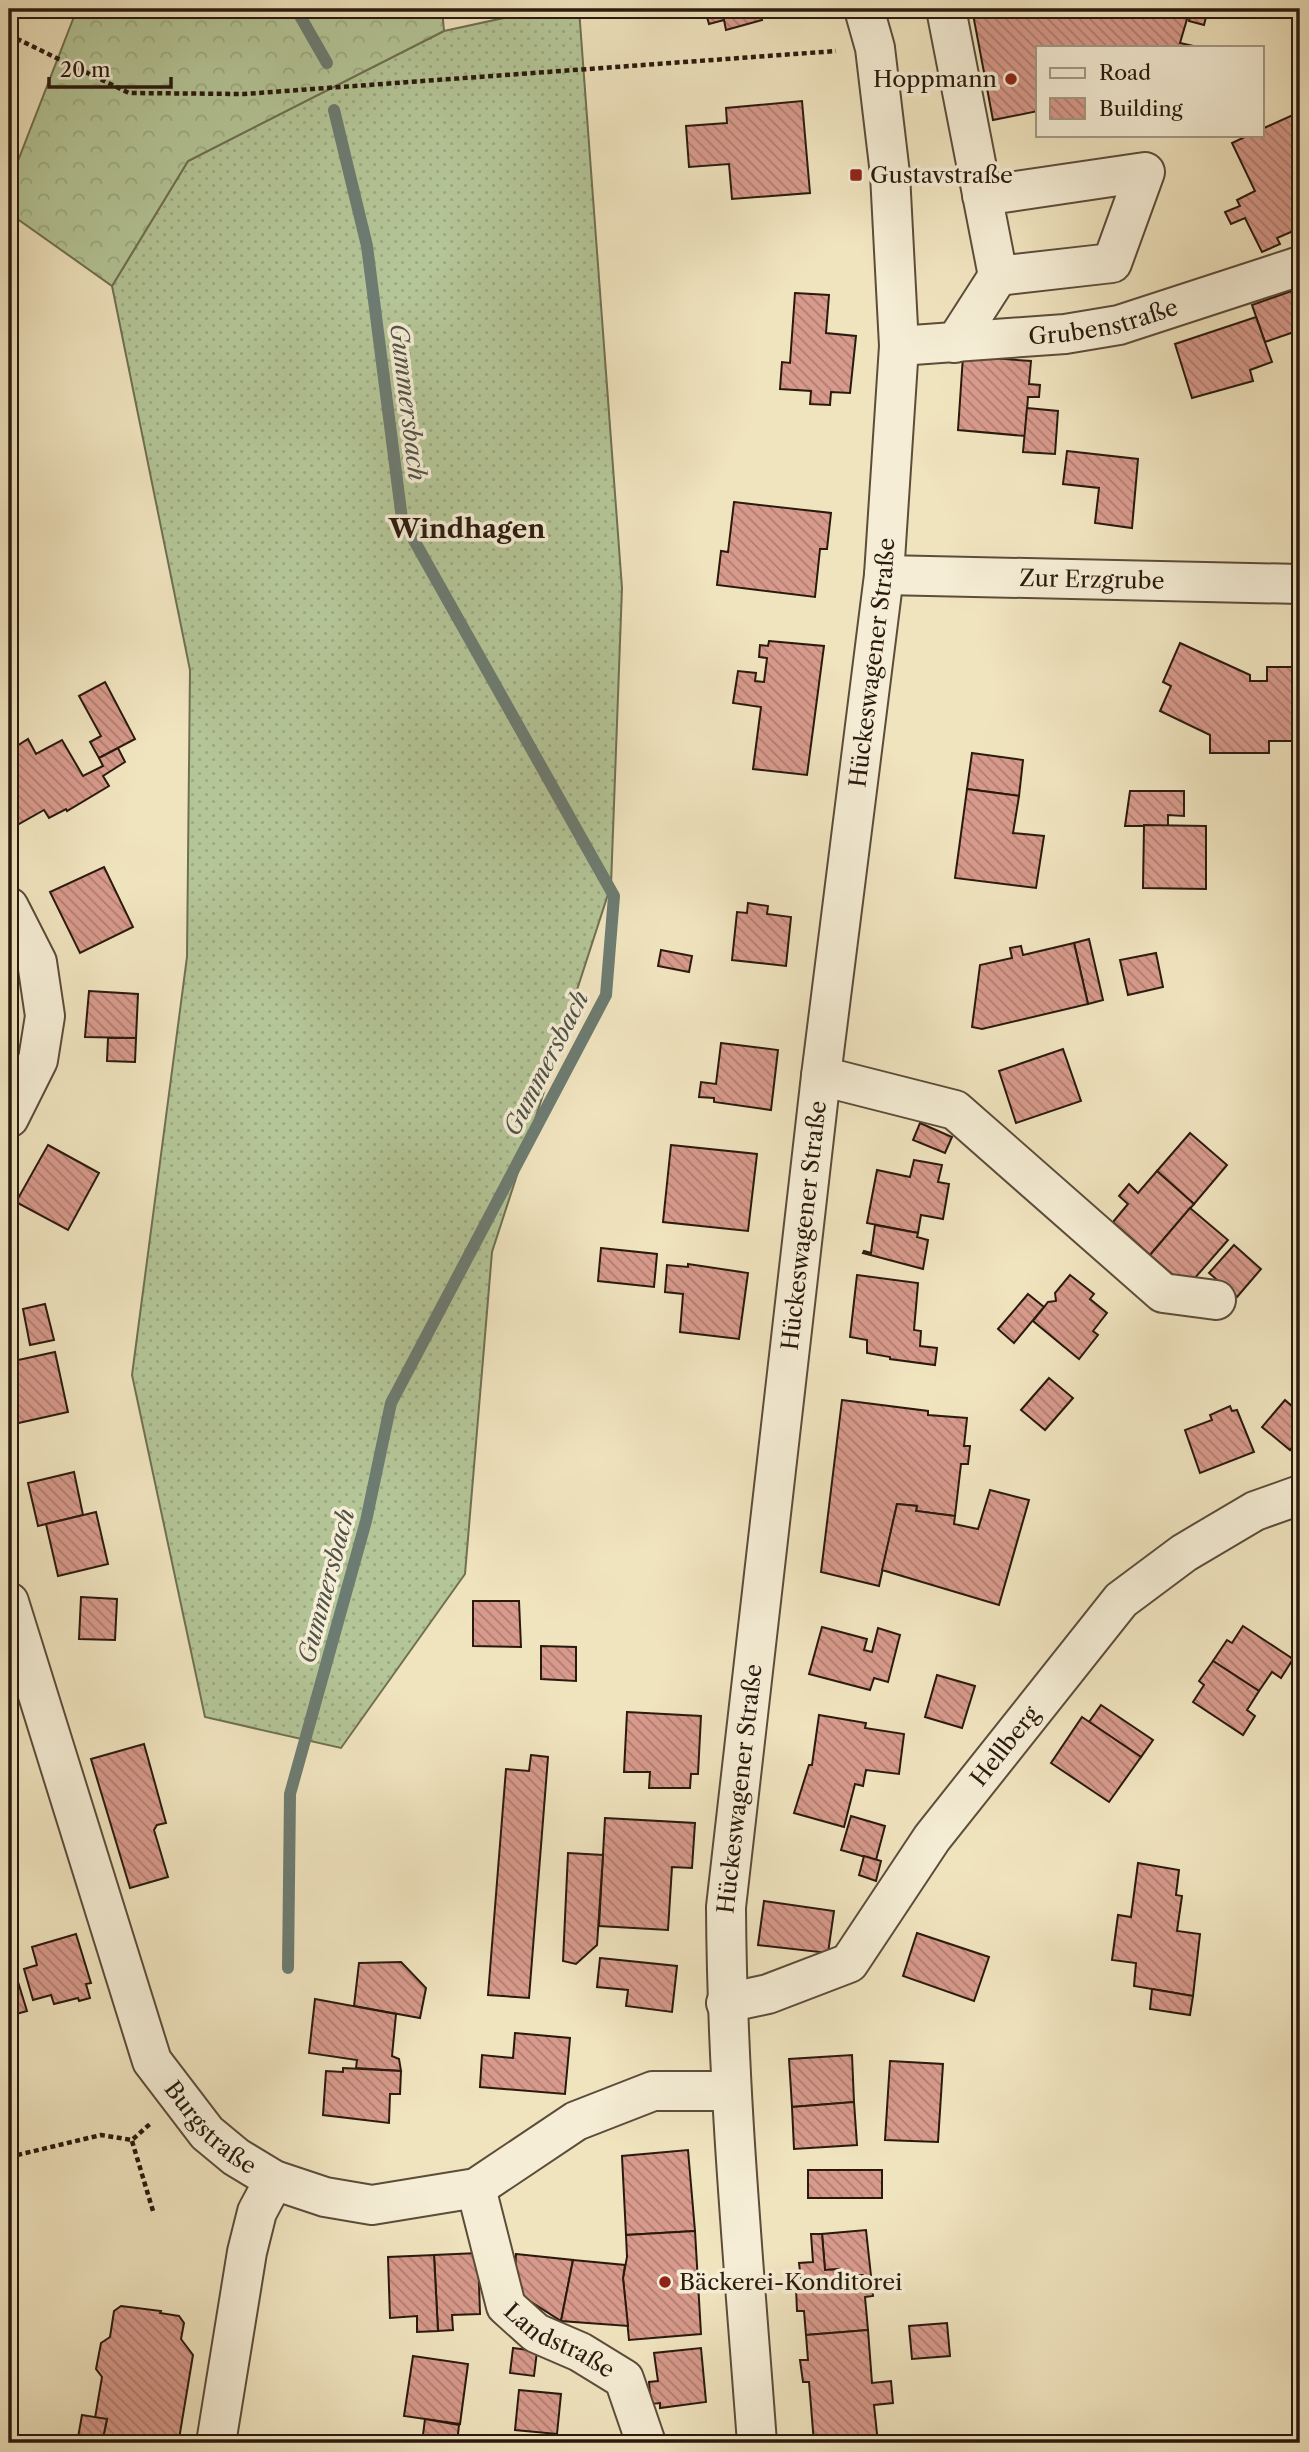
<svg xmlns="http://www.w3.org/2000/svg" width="1309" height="2452" viewBox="0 0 1309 2452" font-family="'Libre Caslon Text',serif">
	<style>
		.grass { fill: url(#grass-dots); stroke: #6f7052; stroke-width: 2 }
		.forest { fill: url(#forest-crowns); stroke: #6f7052; stroke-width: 2 }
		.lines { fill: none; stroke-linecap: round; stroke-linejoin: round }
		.stream { stroke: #6d7c72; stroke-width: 12 }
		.building { fill: url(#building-back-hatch); stroke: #2a1a0e; stroke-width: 2 }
		.minor-casing { stroke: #5c4c3a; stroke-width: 42 }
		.path { stroke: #2a1a0e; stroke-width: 4.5; stroke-dasharray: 5 3.5; stroke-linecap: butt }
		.minor { stroke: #f5edd5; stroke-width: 38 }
		.poi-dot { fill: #8f2418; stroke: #f5edd5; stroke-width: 2.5 }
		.labels { text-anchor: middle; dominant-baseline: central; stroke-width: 7; stroke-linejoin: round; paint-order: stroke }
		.poi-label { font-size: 23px; fill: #2a1a0e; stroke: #f5edd5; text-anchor: start }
		.street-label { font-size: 23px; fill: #2a1a0e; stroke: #f5edd5 }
		.water-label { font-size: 24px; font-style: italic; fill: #515348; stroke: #f5edd5 }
		.quarter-label { font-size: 26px; font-weight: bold; fill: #2a1a0e; stroke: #f5edd5 }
	</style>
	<defs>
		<pattern id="grass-dots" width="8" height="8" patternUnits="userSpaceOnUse" patternTransform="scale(1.75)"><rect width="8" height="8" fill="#b4c597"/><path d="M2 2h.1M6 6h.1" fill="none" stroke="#9ba981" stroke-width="1.8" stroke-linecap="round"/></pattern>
		<pattern id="forest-crowns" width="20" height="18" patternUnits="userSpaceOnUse" patternTransform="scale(1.75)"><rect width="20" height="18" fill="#b4c597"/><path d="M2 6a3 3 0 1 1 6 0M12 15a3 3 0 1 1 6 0" fill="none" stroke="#9ba981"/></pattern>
		<pattern id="building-back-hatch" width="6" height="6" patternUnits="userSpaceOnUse" patternTransform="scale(1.75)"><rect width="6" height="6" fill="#d89a8c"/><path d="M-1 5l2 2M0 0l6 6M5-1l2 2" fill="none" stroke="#af7d71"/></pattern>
	</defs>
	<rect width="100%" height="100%" fill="#f0e4bf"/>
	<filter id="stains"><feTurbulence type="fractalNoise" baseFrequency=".00286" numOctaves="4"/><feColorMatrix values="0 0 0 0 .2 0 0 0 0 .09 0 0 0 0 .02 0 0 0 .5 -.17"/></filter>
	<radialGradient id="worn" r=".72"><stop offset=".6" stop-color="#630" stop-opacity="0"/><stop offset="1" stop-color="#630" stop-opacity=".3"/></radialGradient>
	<path class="grass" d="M545,9H579L622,588L611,885L492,1252L465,1574L341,1748L205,1717L132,1375L187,957L190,670L112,286L188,161L444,31Z"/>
	<path class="forest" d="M77,9H442L444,31L188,161L112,286L9,213V184Z"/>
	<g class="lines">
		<g class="stream">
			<path d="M296,9L327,63"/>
			<path d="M288,1968L290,1794L366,1521L391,1403L606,995L614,896L402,519L367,246L334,110"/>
		</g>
	</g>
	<g class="building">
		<path d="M679,9H767L759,11L762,20L726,30L724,20L709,24L705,10L682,16Z"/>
		<path d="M972,9H1190L1180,43L1198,47H1038V111L993,120Z"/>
		<path d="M1192,9H1208L1204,25L1189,21Z"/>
		<path d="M802,101L810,193L732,199L729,164L689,167L686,126L727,123L726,108Z"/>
		<path d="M1295,114L1300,124V228L1277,238L1280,244L1262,252L1245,218L1231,224L1225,212L1240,206L1237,200L1255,191L1232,143L1249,135H1262V129Z"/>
		<path d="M1300,288V330L1265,342L1252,305Z"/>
		<path d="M795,293L829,295L826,333L856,336L850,393L831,392L830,405L810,404L811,391L780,389L782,362L790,363Z"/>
		<path d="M1256,317L1272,362L1250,370L1253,381L1192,398L1175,344Z"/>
		<path d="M963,356L1031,361L1029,384L1040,385L1039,397H1028L1025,436L958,430Z"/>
		<path d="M1027,408L1058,411L1055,454L1023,452Z"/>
		<path d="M1067,451L1138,459L1132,528L1095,523L1099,488L1063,484Z"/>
		<path d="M734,502L831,513L827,549H820L815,597L717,585L721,551L728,552Z"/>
		<path d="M769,641L824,646L807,775L753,769L761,707L733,703L738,671L756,673L755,681L764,682L767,658L759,657L760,645L768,646Z"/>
		<path d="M1180,643L1250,675V681H1267V667H1300V741H1269V753H1210V735L1160,711L1171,686L1163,682Z"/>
		<path d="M105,682L135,739L99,758L90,742L101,736L79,696Z"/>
		<path d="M28,739L36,754L62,740L83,776L103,766L99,758L118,748L125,762L103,776L109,786L67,811L66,809L49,818L44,810L10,829L9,751Z"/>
		<path d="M972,753L1023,760L1019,796L967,789Z"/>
		<path d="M967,789L1019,796L1013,833L1044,836L1036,888L955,878Z"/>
		<path d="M1130,791H1184V816L1168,815V826H1125Z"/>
		<path d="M1144,825L1206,826V889L1143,888Z"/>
		<path d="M104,867L133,927L80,953L50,892Z"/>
		<path d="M748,903L768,906L767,914L791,917L786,966L732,960L737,912L747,913Z"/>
		<path d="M1089,939L1103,1000L1088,1004L1074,943Z"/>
		<path d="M1074,943L1088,1004L982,1029L972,1027L980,965L1012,958L1010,948L1021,946L1023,955Z"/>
		<path d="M661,950L692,956L689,972L658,966Z"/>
		<path d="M1156,953L1163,987L1128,995L1120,960Z"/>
		<path d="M89,991L138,994L136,1038L85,1037Z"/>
		<path d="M9,994L16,1019L9,1021Z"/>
		<path d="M108,1038H136L135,1062L107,1061Z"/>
		<path d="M721,1043L778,1050L771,1110L714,1102V1098L699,1097L701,1082L716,1084Z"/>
		<path d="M1063,1049L1081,1101L1016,1123L999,1071Z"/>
		<path d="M920,1123L952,1137L945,1153L913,1140Z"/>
		<path d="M1190,1133L1227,1165L1194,1204L1157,1171Z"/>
		<path d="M48,1145L99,1173L68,1230L16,1202Z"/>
		<path d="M671,1145L757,1154L748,1231L663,1222Z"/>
		<path d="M914,1160L942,1165L938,1182L949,1184L943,1219L921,1215L918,1233L867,1223L877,1170L910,1177Z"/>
		<path d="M1157,1171L1194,1204L1150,1255L1113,1222L1128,1204L1119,1196L1129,1184L1138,1193Z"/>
		<path d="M1190,1208L1228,1240L1187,1287L1150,1255Z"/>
		<path d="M875,1225L918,1233L917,1237L928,1240L923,1269L863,1253L864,1251L871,1253Z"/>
		<path d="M1234,1245L1261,1269L1237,1297L1209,1273Z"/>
		<path d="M601,1248L657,1254L654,1287L598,1281Z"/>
		<path d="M688,1264L748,1273L739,1339L680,1332L683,1294L665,1292L667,1265L688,1267Z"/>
		<path d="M857,1275L918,1283L914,1330L921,1331L920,1346L937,1348L935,1365L890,1359V1357L867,1353V1340L850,1337Z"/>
		<path d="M1070,1275L1094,1294L1090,1299L1107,1313L1093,1331L1098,1335L1079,1359L1033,1321L1048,1302L1056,1301L1055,1293Z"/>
		<path d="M1028,1294L1044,1307L1014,1343L998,1329Z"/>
		<path d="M45,1304L54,1340L30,1345L23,1309Z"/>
		<path d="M55,1352L68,1412L14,1424L9,1402L16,1401L9,1362Z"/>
		<path d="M1049,1378L1073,1398L1045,1430L1021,1410Z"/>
		<path d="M842,1400L928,1411V1415L967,1418L964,1446H970L968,1464H961L955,1516L916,1511L917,1506L897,1504L879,1586L821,1572Z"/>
		<path d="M1285,1400L1300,1413V1439L1290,1450L1262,1427Z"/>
		<path d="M1230,1406L1232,1411L1237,1410L1254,1452L1200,1473L1185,1430L1212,1420L1210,1415Z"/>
		<path d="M74,1472L83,1515L38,1526L28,1483Z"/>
		<path d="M990,1490L1029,1500L999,1605L882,1570L897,1504L917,1506L916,1511L955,1516L954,1524L978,1529Z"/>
		<path d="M96,1512L108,1564L58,1576L46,1524Z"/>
		<path d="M81,1597L117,1599L115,1640L79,1639Z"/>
		<path d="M473,1601H519L521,1647L473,1646Z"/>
		<path d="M1243,1626L1293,1659L1281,1678L1272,1672L1259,1691L1213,1661L1227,1640L1232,1643Z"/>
		<path d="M822,1627L867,1639L864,1650L872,1652L878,1628L900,1635L888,1682L874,1678L870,1690L809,1674Z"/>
		<path d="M541,1646L576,1647V1681L541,1679Z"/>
		<path d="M1213,1661L1259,1691L1247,1710L1255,1716L1243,1735L1193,1702L1204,1685L1199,1681Z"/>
		<path d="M937,1675L975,1686L962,1728L925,1717Z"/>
		<path d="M1101,1705L1153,1740L1141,1757L1089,1722Z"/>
		<path d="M627,1712L701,1716L698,1774H691L690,1788H649L650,1772H624Z"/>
		<path d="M819,1715L866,1723L865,1728L904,1734L899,1774L866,1770L863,1786L855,1784L844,1827L794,1813L809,1765H812Z"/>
		<path d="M1082,1717L1141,1757L1109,1802L1051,1763Z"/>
		<path d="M144,1744L166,1823L157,1825L154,1830L168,1877L130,1888L91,1759Z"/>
		<path d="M531,1755L548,1757L529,1998L488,1995L506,1769L529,1771Z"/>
		<path d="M851,1816L885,1826L876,1860L841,1850Z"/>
		<path d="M605,1818L695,1823L692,1868L672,1867L668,1930L599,1926Z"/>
		<path d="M568,1853L603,1855L597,1945L576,1964L563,1961Z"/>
		<path d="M864,1856L881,1861L876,1881L859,1875Z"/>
		<path d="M1138,1863L1179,1870L1176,1895L1182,1896L1177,1931L1200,1934L1193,1996L1134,1986L1136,1963L1112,1960L1118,1915L1131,1917Z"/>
		<path d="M764,1901L834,1911L828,1953L758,1945Z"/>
		<path d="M917,1933L989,1957L974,2001L903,1976Z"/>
		<path d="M76,1934L91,1983L86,1984L90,1998L79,2001L78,1998L54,2004L51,1995L33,2000L24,1969L37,1965L32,1947Z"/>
		<path d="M10,1956L27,2011L9,2016V1957Z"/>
		<path d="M600,1958L677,1966L672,2012L626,2006L628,1990L597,1987Z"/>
		<path d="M401,1962L426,1988L420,2018L354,2006L359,1963Z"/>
		<path d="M1152,1989L1193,1996L1190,2015L1150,2009Z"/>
		<path d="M315,1999L396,2014L392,2056L399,2059L401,2071L356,2068L357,2060L309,2053Z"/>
		<path d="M515,2033L570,2038L565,2094L480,2087L482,2055L513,2058Z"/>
		<path d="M852,2055L854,2102L792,2107L789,2059Z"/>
		<path d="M890,2061L943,2064L938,2142L885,2140Z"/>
		<path d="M343,2068L401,2071L400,2094H390L389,2123L323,2115L326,2071L343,2072Z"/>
		<path d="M854,2102L857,2145L794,2149L792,2107Z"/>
		<path d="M688,2150L695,2231L626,2235L622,2156Z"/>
		<rect x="808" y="2170" width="74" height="28"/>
		<path d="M866,2230L872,2285H864L863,2275L842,2277L841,2269L825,2270L822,2234Z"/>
		<path d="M695,2231L701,2334L629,2340L623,2278L627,2257L626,2235Z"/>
		<path d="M811,2234H822L825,2270L841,2269L842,2277L863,2275L864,2285H872L873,2296L865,2297L868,2330L806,2335L804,2311H797L796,2288L802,2287L799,2263L813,2262Z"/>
		<path d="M478,2253L480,2314L452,2315L453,2330L438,2331L434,2255Z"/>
		<path d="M516,2254L573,2260L561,2321L514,2291Z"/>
		<path d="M434,2255L438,2331L417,2332V2316L390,2318L388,2257Z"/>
		<path d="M573,2260L625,2265L623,2278L628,2326L561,2321Z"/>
		<path d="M121,2306L161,2311L160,2313L179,2316L184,2323L181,2339L193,2355L179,2439L182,2443H102L107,2419L95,2418L102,2377L96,2369L101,2343L110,2337L114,2311Z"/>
		<path d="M947,2323L950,2356L912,2359L909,2326Z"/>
		<path d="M868,2330L872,2383L891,2381L893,2403L874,2405L878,2443H814L809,2382H803L800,2360H808L806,2335Z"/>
		<path d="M513,2348L537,2351L534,2376L510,2373Z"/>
		<path d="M701,2348L706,2402L660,2408V2403L651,2404L649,2382L658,2381L654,2353Z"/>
		<path d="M413,2356L468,2364L460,2424L404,2416Z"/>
		<path d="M519,2390L561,2394L557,2434L515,2430Z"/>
		<path d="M82,2415L107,2419L102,2443H77Z"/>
		<path d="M425,2419L459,2425L457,2443H422Z"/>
	</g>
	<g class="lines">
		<defs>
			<g id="minor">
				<path d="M946,9L998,276L1112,263L1145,172L982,196"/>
				<path d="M955,343L998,276"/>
				<path id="s1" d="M899,346L1065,334L1119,325L1300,266"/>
				<path id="s2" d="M884,575L1300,584"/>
				<path d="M9,907L37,962L45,1016L38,1060L9,1118"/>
				<path d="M821,1076L955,1110L1163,1293L1216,1300"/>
				<path id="s3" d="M9,1602L152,2061L207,2133L236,2157L274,2180L325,2197L372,2205L476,2188L576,2121L653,2091H731"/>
				<path id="s4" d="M726,2003L768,1994L849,1963L932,1838L1121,1600L1184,1553L1255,1511L1300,1495"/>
				<path id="s5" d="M476,2188L506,2306L536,2333L580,2352L624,2379L646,2443"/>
				<path d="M216,2443L247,2252L257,2212L274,2180"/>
				<path id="s6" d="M757,2443C744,2265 727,2086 726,1907L821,1076L884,575L899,346L890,174L875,48L864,9"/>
			</g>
		</defs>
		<use href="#minor" class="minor-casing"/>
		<g class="path">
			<path d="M9,35L129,93L244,94L836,51"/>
			<path d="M132,2141L153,2211"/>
			<path d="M9,2157L101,2135L132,2140L151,2123"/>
		</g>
		<use href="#minor" class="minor"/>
	</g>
	<g class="poi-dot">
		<circle cx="1011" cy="79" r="7"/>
		<rect x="849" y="168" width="14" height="14" rx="3.5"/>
		<circle cx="665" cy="2282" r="7"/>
	</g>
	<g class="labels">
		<g class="poi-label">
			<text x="997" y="79" text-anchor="end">Hoppmann</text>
			<text x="870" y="175">Gustavstraße</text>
			<text x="679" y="2282">Bäckerei-Konditorei</text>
		</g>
		<g class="street-label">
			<text stroke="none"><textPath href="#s1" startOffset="206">Grubenstraße</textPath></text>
			<text stroke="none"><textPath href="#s2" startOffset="208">Zur Erzgrube</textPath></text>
			<text stroke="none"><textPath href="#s6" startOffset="1790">Hückeswagener Straße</textPath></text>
			<text stroke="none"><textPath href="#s6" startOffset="1223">Hückeswagener Straße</textPath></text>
			<text stroke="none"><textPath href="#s4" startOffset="397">Hellberg</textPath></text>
			<text stroke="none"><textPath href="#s6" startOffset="656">Hückeswagener Straße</textPath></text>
			<text stroke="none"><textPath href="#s3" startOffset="570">Burgstraße</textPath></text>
			<text stroke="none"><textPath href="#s5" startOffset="186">Landstraße</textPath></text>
		</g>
		<g class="water-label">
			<text transform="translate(408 402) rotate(83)">Gummersbach</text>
			<text transform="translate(546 1063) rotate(-63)">Gummersbach</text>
			<text transform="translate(326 1586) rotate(-75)">Gummersbach</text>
		</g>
		<g class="quarter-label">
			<text x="467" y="529">Windhagen</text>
		</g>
	</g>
	<rect width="1309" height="2452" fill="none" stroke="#f0e4bf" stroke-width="35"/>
	<rect x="10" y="10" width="1288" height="2431" fill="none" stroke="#2a1a0e" stroke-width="3.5"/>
	<rect x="18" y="18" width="1274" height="2417" fill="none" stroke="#2a1a0e" stroke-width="2"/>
	<rect x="1036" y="46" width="228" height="91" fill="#f5edd5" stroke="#a49985" stroke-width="2"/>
	<rect x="1050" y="68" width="35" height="10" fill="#f5edd5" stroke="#a49985" stroke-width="2"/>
	<text x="1099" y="80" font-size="21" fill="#2a1a0e">Road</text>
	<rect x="1050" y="98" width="35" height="21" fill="url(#building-back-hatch)" stroke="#a49985" stroke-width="2"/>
	<text x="1099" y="116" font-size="21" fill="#2a1a0e">Building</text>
	<path d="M49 77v10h122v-10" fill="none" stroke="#2a1a0e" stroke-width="3.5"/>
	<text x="60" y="77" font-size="21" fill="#2a1a0e" stroke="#f5edd5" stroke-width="5" paint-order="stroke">20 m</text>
	<rect width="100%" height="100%" filter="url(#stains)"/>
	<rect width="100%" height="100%" fill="url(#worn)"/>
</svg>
